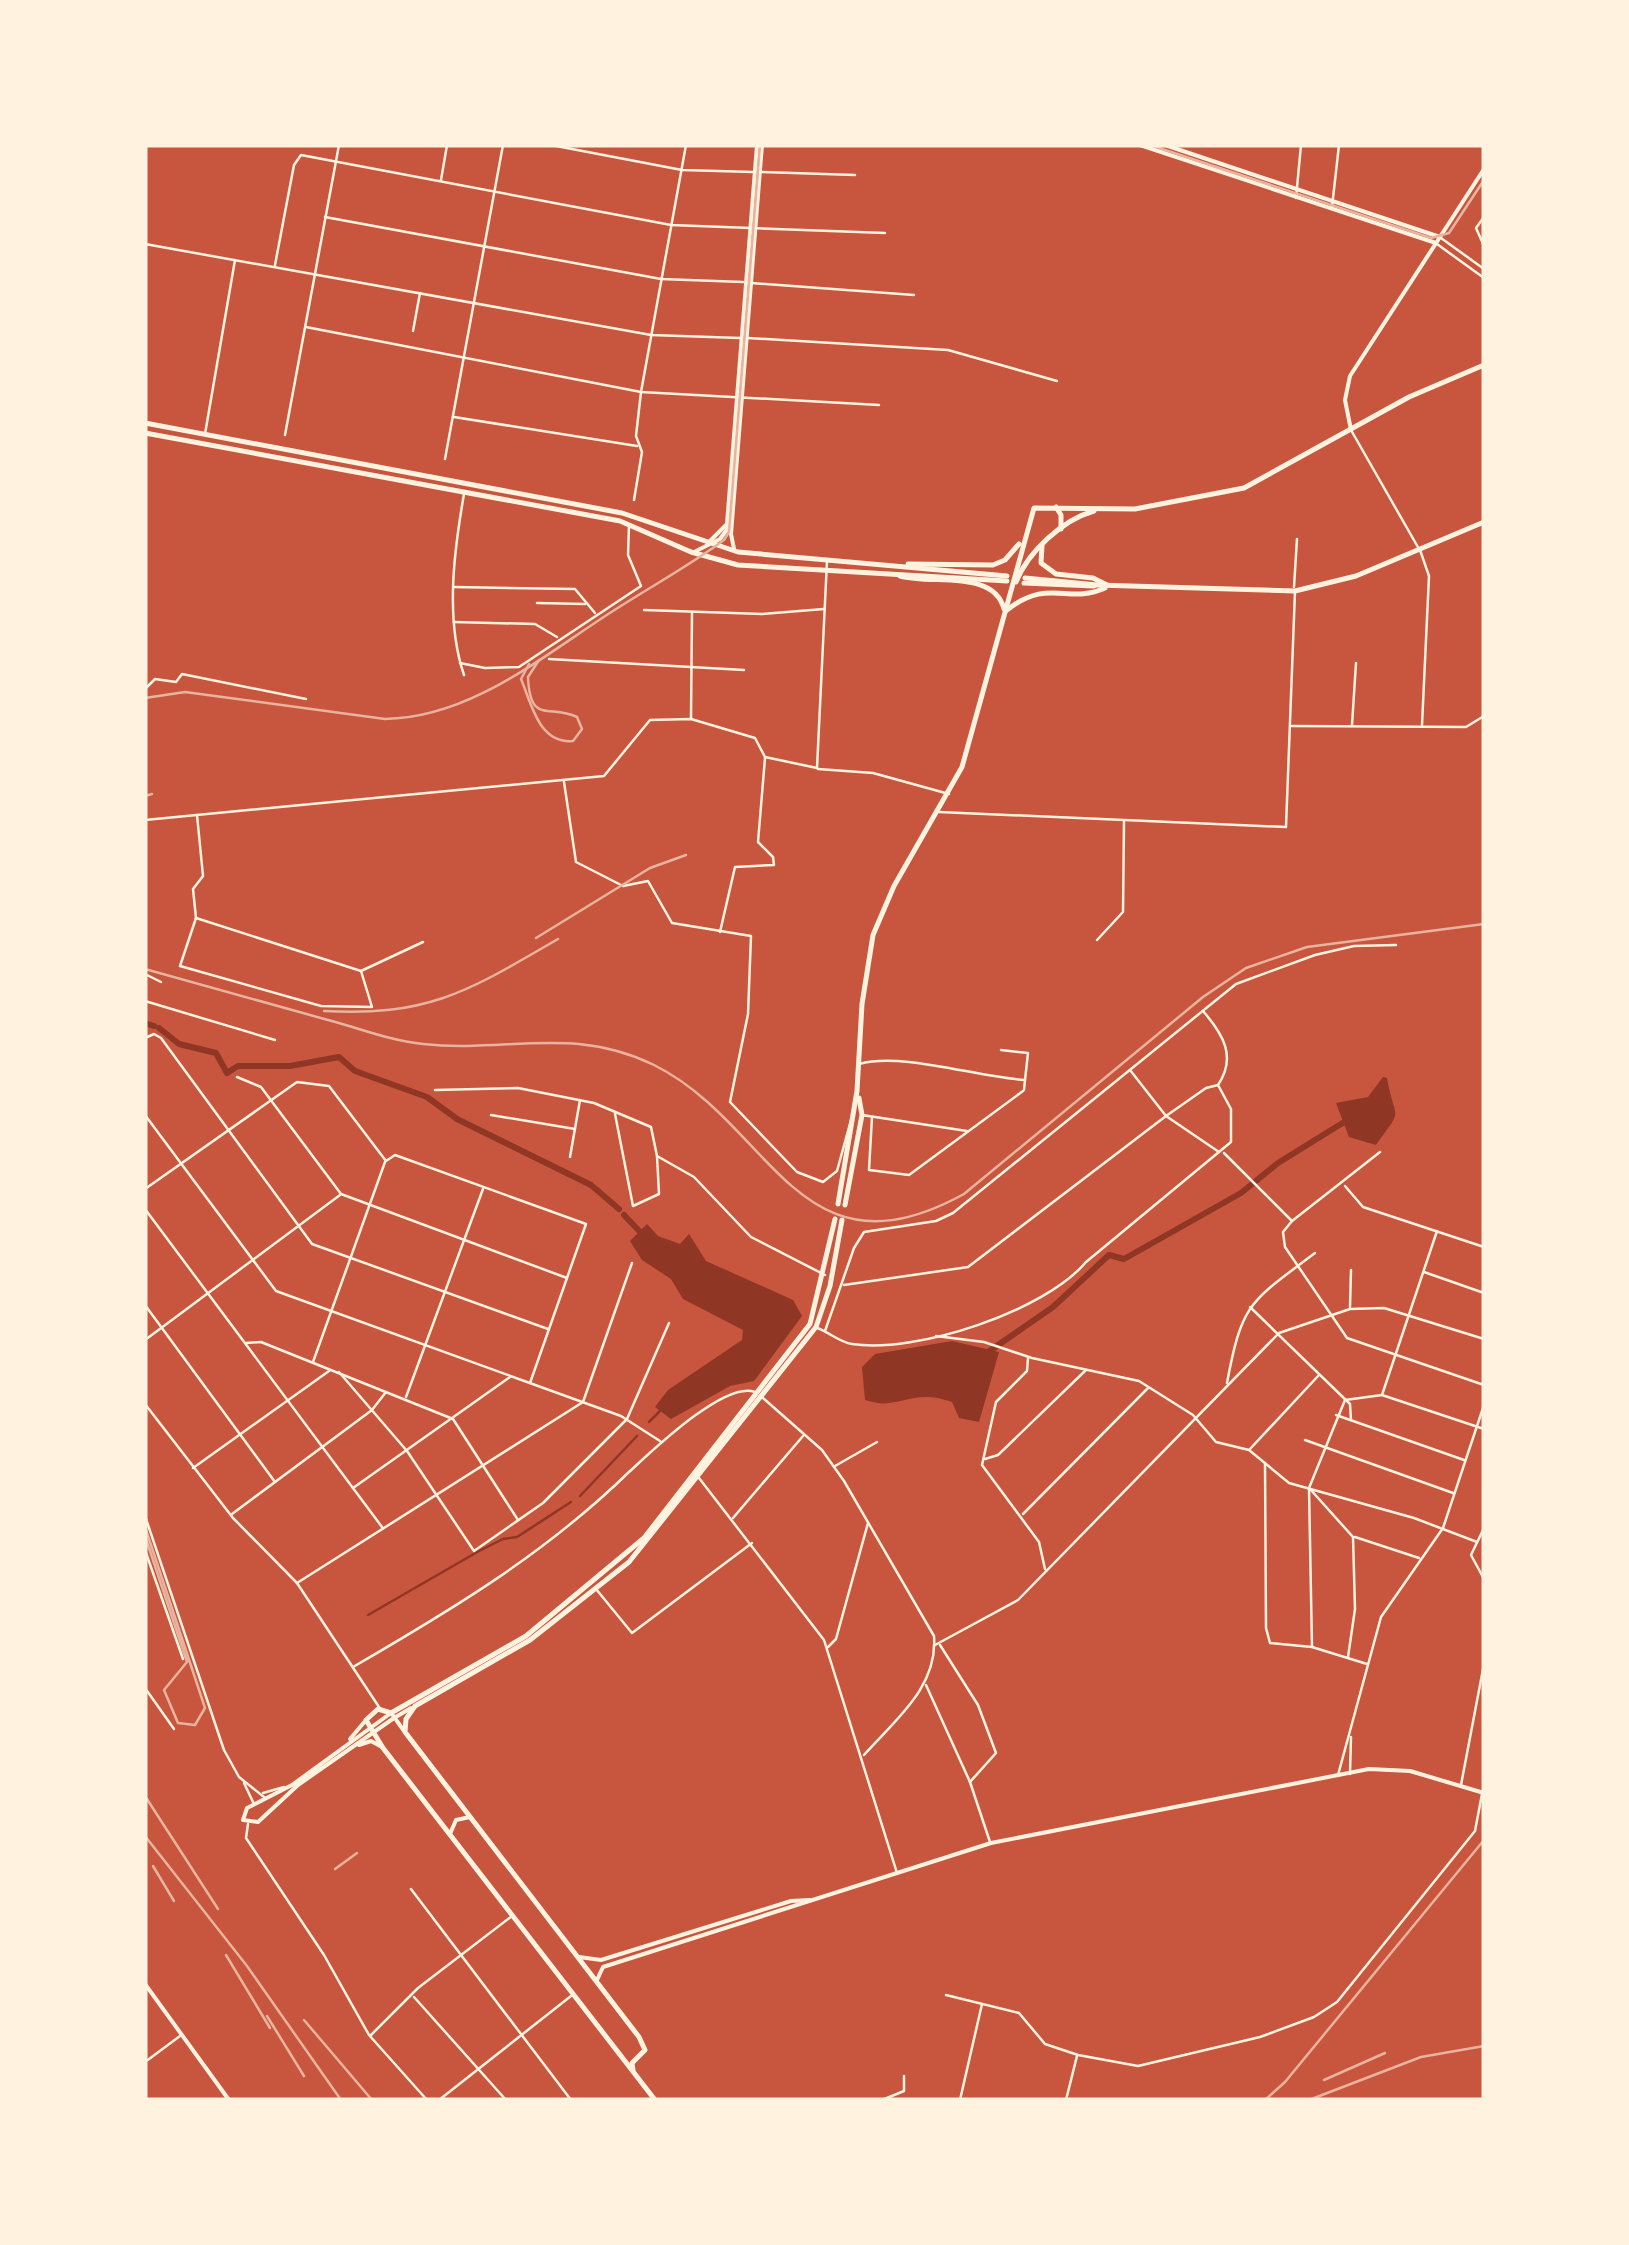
<svg xmlns="http://www.w3.org/2000/svg" width="1629" height="2245" viewBox="0 0 1629 2245" font-family="'Fira Sans',sans-serif">
	<style>
		.water { fill: #8f3625 }
		.lines { fill: none; stroke-linecap: round; stroke-linejoin: round }
		.stream { stroke: #8f3625; stroke-width: 2.5 }
		.river { stroke: #8f3625; stroke-width: 6 }
		.minor { stroke: #fff3e0; stroke-width: 2.5 }
		.tertiary { stroke: #fff3e0; stroke-width: 2.5 }
		.secondary { stroke: #fff3e0; stroke-width: 4 }
		.primary { stroke: #fff3e0; stroke-width: 5 }
		.tram { stroke: #e9b49f; stroke-width: 2.5 }
		.rail { stroke: #e9b49f; stroke-width: 2.5 }
	</style>
	<rect width="100%" height="100%" fill="#c8553d"/>
	<g class="water">
		<path d="M1383,1077L1387,1078C1395,1124 1405,1105 1376,1145L1349,1137L1336,1103L1368,1097Z"/>
		<path d="M647,1224L658,1236L680,1244L689,1234L706,1261L793,1300L802,1316L754,1381L730,1386L671,1419L655,1407L668,1390L742,1340L743,1330L683,1299L671,1279L642,1260L630,1241Z"/>
		<path d="M952,1341L999,1352L979,1422L959,1418L952,1402C909,1387 900,1412 865,1400L862,1367L875,1354Z"/>
	</g>
	<g class="lines">
		<g class="stream">
			<path d="M649,1422L660,1411"/>
			<path d="M580,1496L637,1436"/>
			<path d="M368,1615L479,1551L503,1539L517,1537L571,1502"/>
		</g>
		<g class="river">
			<path d="M145,1023L154,1026"/>
			<path d="M159,1028L179,1044L216,1053L227,1073L238,1066H290L339,1057L355,1071L427,1097L457,1119L591,1185L619,1209"/>
			<path d="M624,1215L644,1236"/>
			<path d="M988,1352L1053,1307L1109,1255L1124,1259L1241,1193L1278,1163L1349,1119"/>
		</g>
		<g class="minor">
			<path d="M551,145L682,170L753,172"/>
			<path d="M761,172L855,175"/>
			<path d="M441,180L447,145"/>
			<path d="M1296,198L1301,145"/>
			<path d="M1332,207L1339,145"/>
			<path d="M325,217L661,279L743,282"/>
			<path d="M1484,217L1476,228L1484,246"/>
			<path d="M145,244L651,335L740,338"/>
			<path d="M275,265L294,165L301,155L671,225L885,233"/>
			<path d="M751,283L914,295"/>
			<path d="M306,327L641,392L879,405"/>
			<path d="M413,331L420,293"/>
			<path d="M748,338L948,350L1057,381"/>
			<path d="M145,363V378"/>
			<path d="M454,417L637,446"/>
			<path d="M205,434L235,260"/>
			<path d="M285,435L339,145"/>
			<path d="M445,459L503,145"/>
			<path d="M464,494C454,551 445,619 464,675"/>
			<path d="M634,500L642,452L636,436L641,392L686,145"/>
			<path d="M1420,550L1429,576L1422,725"/>
			<path d="M454,587L575,589L595,613"/>
			<path d="M1294,587L1297,539"/>
			<path d="M537,603L585,604"/>
			<path d="M644,610L762,614L824,609"/>
			<path d="M454,622L535,624L557,637"/>
			<path d="M549,659L744,670"/>
			<path d="M460,663L485,668L519,667L641,586L628,555L629,526"/>
			<path d="M145,689L155,679L176,682L182,674L306,699"/>
			<path d="M691,718L692,612"/>
			<path d="M1352,725L1356,663"/>
			<path d="M818,769L873,773L949,794"/>
			<path d="M564,782L576,862L623,886L648,881L672,923L751,936L748,1014L730,1102L797,1172L823,1182L837,1171L851,1120"/>
			<path d="M197,815L203,876L193,889L196,918L180,966L321,1006L372,1007L361,971"/>
			<path d="M196,918L361,971L423,942"/>
			<path d="M720,932L735,867L774,865L773,857L758,842L765,758"/>
			<path d="M1097,940L1123,912L1124,822"/>
			<path d="M145,974L161,982"/>
			<path d="M145,1001L275,1040"/>
			<path d="M145,1038L154,1034L161,1038L312,1244L548,1329"/>
			<path d="M1001,1050L1028,1053L1025,1080"/>
			<path d="M859,1064C903,1052 976,1077 1025,1080L1024,1090"/>
			<path d="M1130,1070L1166,1116L1219,1152"/>
			<path d="M237,1077L261,1087L341,1194L567,1278"/>
			<path d="M435,1090L518,1088L594,1103L651,1127L657,1156L694,1177L751,1237L825,1275"/>
			<path d="M615,1114L633,1206L659,1194L657,1156"/>
			<path d="M145,1115L276,1291L621,1416L660,1441"/>
			<path d="M491,1115L575,1129"/>
			<path d="M862,1115L967,1131"/>
			<path d="M872,1117L869,1170L909,1175L1023,1091"/>
			<path d="M1380,1152L1292,1221L1283,1232L1285,1247L1347,1338L1484,1385"/>
			<path d="M1224,1153L1292,1221"/>
			<path d="M570,1157L580,1100"/>
			<path d="M1345,1186L1363,1207L1484,1247"/>
			<path d="M145,1189L297,1082L329,1086L386,1161L395,1155L586,1224L530,1383"/>
			<path d="M145,1209L382,1527"/>
			<path d="M1424,1272L1484,1293"/>
			<path d="M844,1285L968,1267L1166,1116L1206,1088L1218,1085"/>
			<path d="M145,1305L275,1482"/>
			<path d="M1250,1307L1350,1404L1351,1420"/>
			<path d="M1350,1307L1351,1270"/>
			<path d="M817,1328C829,1332 839,1342 852,1344C916,1354 1045,1311 1086,1262L1231,1142V1109L1218,1085C1237,1057 1223,1034 1203,1011"/>
			<path d="M825,1331L854,1248L864,1232L936,1221L953,1213L1236,984L1315,955L1354,946L1396,945"/>
			<path d="M936,1336L984,1342L1032,1358L1139,1381L1193,1415L1216,1442L1249,1450L1289,1483L1414,1518L1477,1542"/>
			<path d="M145,1340L340,1195"/>
			<path d="M246,1343L261,1342L453,1419L518,1520"/>
			<path d="M1028,1358L1027,1371L996,1402L982,1465L1039,1542L1045,1569"/>
			<path d="M313,1362L385,1162"/>
			<path d="M339,1372L407,1451L474,1551L543,1503L627,1419L669,1323"/>
			<path d="M1227,1383C1242,1302 1250,1302 1315,1253"/>
			<path d="M1382,1395L1484,1429"/>
			<path d="M406,1397L483,1189"/>
			<path d="M145,1404L233,1518L297,1583L379,1707"/>
			<path d="M1336,1415L1464,1460"/>
			<path d="M1305,1440L1453,1493"/>
			<path d="M1250,1449L1319,1375"/>
			<path d="M985,1459L998,1455L1086,1370"/>
			<path d="M1265,1463L1266,1628L1270,1643L1312,1647L1367,1664"/>
			<path d="M835,1466L877,1442"/>
			<path d="M193,1468L329,1371"/>
			<path d="M353,1488L510,1377"/>
			<path d="M1310,1489L1353,1537L1355,1609L1348,1657"/>
			<path d="M232,1514L372,1410L386,1392"/>
			<path d="M1023,1514L1148,1388"/>
			<path d="M145,1516L224,1750L239,1777L264,1797"/>
			<path d="M733,1518L803,1436"/>
			<path d="M1484,1528L1471,1555L1484,1579"/>
			<path d="M1355,1537L1419,1558"/>
			<path d="M145,1550L183,1659"/>
			<path d="M297,1583L583,1402L632,1263"/>
			<path d="M596,1589L632,1633L752,1543"/>
			<path d="M935,1645L1018,1600L1279,1333L1350,1309L1384,1308L1484,1339"/>
			<path d="M940,1645L978,1705L996,1753L970,1782"/>
			<path d="M828,1647L836,1639L868,1523"/>
			<path d="M1312,1647L1309,1488L1345,1400L1382,1395L1437,1231"/>
			<path d="M353,1667C453,1609 546,1553 629,1472C651,1452 725,1380 755,1392"/>
			<path d="M926,1685L970,1782L990,1842"/>
			<path d="M145,1688L174,1729"/>
			<path d="M1350,1774L1351,1737"/>
			<path d="M1338,1775L1381,1617L1443,1528L1484,1405"/>
			<path d="M244,1783L253,1802"/>
			<path d="M1461,1785L1484,1664"/>
			<path d="M263,1793L284,1787"/>
			<path d="M248,1824L246,1838L324,1955L369,2035L427,2100"/>
			<path d="M411,1889L571,2100"/>
			<path d="M946,1995L1019,2013L1045,2044L1078,2055L1138,2066L1260,2037L1314,2017L1337,2002L1475,1831L1482,1794"/>
			<path d="M414,1997L506,2100"/>
			<path d="M371,2035L418,1988L512,1916"/>
			<path d="M439,2100L571,1996"/>
			<path d="M882,2100L904,2091V2076"/>
			<path d="M960,2100L982,2004"/>
			<path d="M1066,2100L1077,2056"/>
		</g>
		<g class="tertiary">
			<path d="M1441,238L1484,269"/>
			<path d="M1437,244L1484,278"/>
			<path d="M1351,430L1419,549"/>
			<path d="M1292,726L1466,727L1484,716"/>
			<path d="M939,812L1286,827L1295,591"/>
			<path d="M145,820L604,776L650,720L691,719L755,738L765,757L817,768L827,561"/>
			<path d="M763,1398L822,1450L844,1481L934,1636C938,1687 896,1719 864,1755"/>
			<path d="M699,1478L824,1640L897,1873"/>
			<path d="M145,2062L180,2036"/>
		</g>
		<g class="secondary">
			<path d="M1140,145L1436,243"/>
			<path d="M1165,145L1440,237"/>
			<path d="M1351,430L1345,400L1350,376L1484,169"/>
			<path d="M710,541L727,524L757,145"/>
			<path d="M734,549L731,534L762,145"/>
			<path d="M696,551L720,539L731,524"/>
			<path d="M405,1732C400,1726 396,1719 391,1713L292,1785L247,1808L243,1820L258,1822L298,1785L394,1718L411,1708"/>
			<path d="M350,1739L366,1720"/>
			<path d="M359,1745L371,1741L382,1747"/>
			<path d="M450,1834L456,1820L470,1817"/>
			<path d="M579,1957L601,1960L791,1901L810,1900"/>
			<path d="M597,1980L603,1967L991,1843L1369,1769L1410,1771L1484,1793"/>
			<path d="M145,1984L229,2100"/>
		</g>
		<g class="primary">
			<path d="M145,423L622,513L738,552L1007,576"/>
			<path d="M145,433L620,521L691,552L738,565L1007,581"/>
			<path d="M1056,507L1061,515V529"/>
			<path d="M1042,546L1041,563L1056,574L1093,578L1107,585"/>
			<path d="M908,564L993,565L1005,560L1019,544"/>
			<path d="M900,576C933,585 994,569 1004,609"/>
			<path d="M1025,578L1097,585L1295,591L1356,576L1484,522"/>
			<path d="M1016,582C1028,552 1062,520 1094,511"/>
			<path d="M1024,583L1094,586"/>
			<path d="M1007,610C1049,577 1068,605 1105,588"/>
			<path d="M838,1204L857,1091L862,1004L873,935L894,886L962,767L1034,508L1135,509L1244,488L1409,397L1484,365"/>
			<path d="M845,1205L862,1115L859,1098"/>
			<path d="M633,2070L632,2063L645,2050L639,2037L405,1732L406,1719L415,1706L530,1640L629,1562L816,1327L830,1286L842,1220"/>
			<path d="M655,2100L383,1748L366,1720L378,1709L391,1713L526,1636L644,1538L810,1324L835,1219"/>
		</g>
		<g class="tram">
			<path d="M1150,145L1431,238L1449,233L1484,180"/>
			<path d="M529,664L521,679C532,705 539,744 573,741L582,729L577,717C549,704 530,725 528,677L539,660"/>
			<path d="M145,698L185,692L385,719C471,718 544,655 613,611C650,587 689,566 724,540L729,532L760,145"/>
			<path d="M145,1527L205,1708L195,1725L178,1723L164,1690L187,1662L145,1536"/>
		</g>
		<g class="rail">
			<path d="M145,796L152,794"/>
			<path d="M536,938L650,868L686,855"/>
			<path d="M145,969C206,986 267,1003 328,1020C359,1028 391,1041 423,1044C507,1053 572,1025 654,1065C773,1124 798,1285 964,1194L1203,997L1246,968L1307,947L1484,924"/>
			<path d="M324,1011C430,1017 470,990 558,939"/>
			<path d="M145,1796L218,1909"/>
			<path d="M145,1836L247,1966L341,2100"/>
			<path d="M153,1866L174,1901"/>
			<path d="M335,1869L357,1853"/>
			<path d="M226,1955L270,2028"/>
			<path d="M267,2016L304,2076"/>
			<path d="M304,2020L372,2100"/>
			<path d="M1324,2080L1385,2053"/>
			<path d="M1265,2100L1285,2082L1484,1840"/>
			<path d="M1309,2100L1421,2057L1484,2046"/>
		</g>
	</g>
	<rect width="1629" height="2245" fill="none" stroke="#fff3e0" stroke-width="295"/>
</svg>
